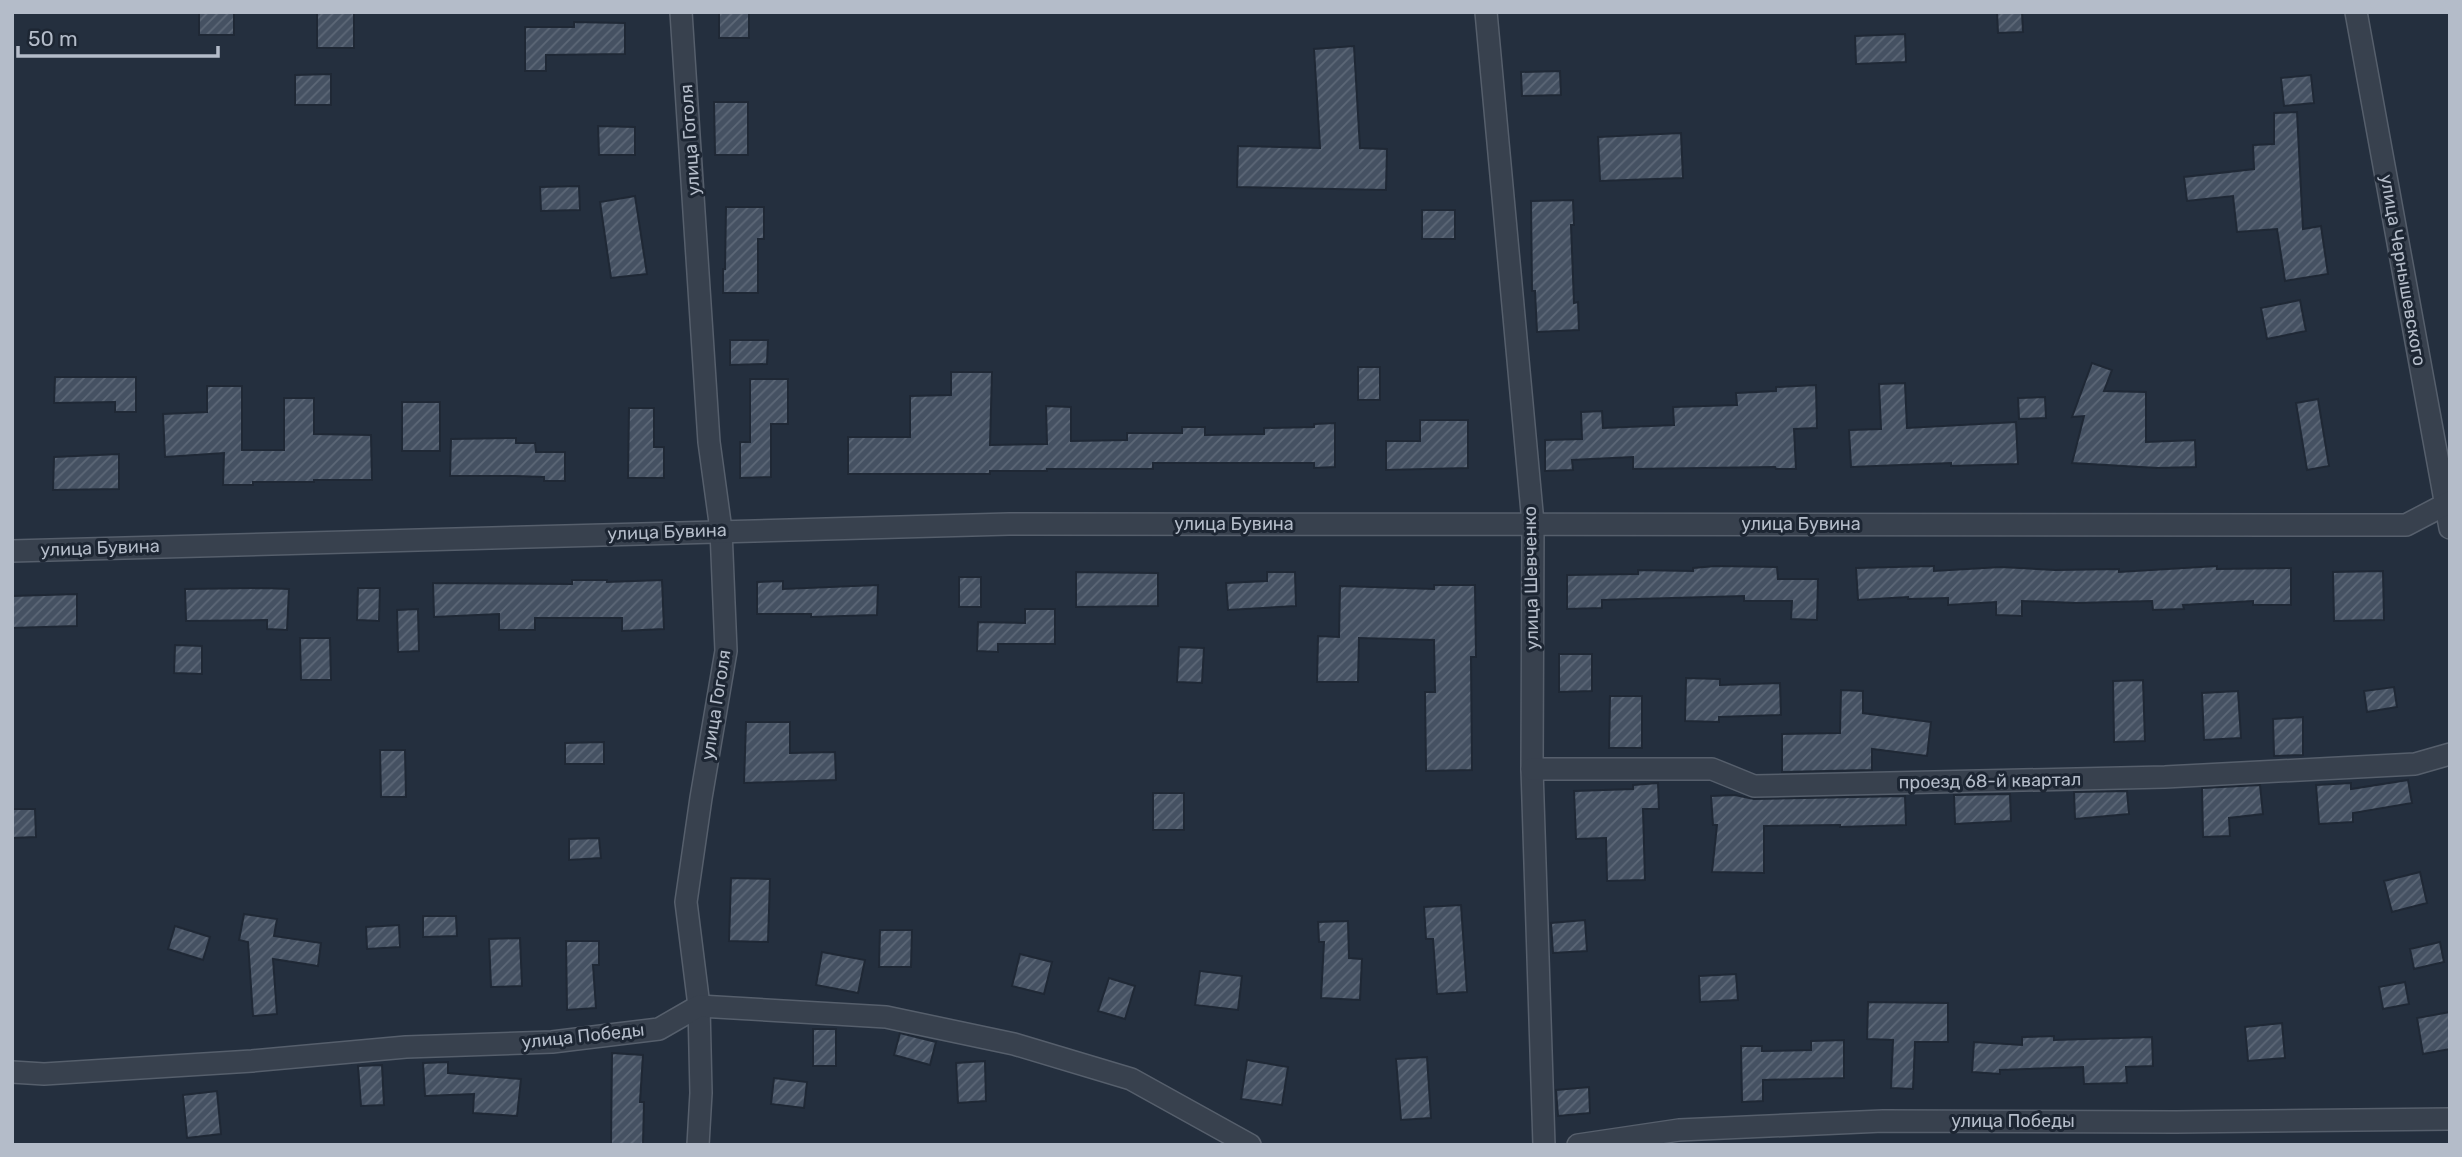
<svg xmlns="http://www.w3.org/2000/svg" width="2462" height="1157" viewBox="0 0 2462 1157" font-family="Rubik,sans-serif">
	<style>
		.building { fill: url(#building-hatch); stroke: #1f2835; stroke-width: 2 }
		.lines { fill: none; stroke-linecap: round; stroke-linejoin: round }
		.street-casing { stroke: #565f6c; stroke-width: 24 }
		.street { stroke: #38414e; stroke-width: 21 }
		.labels { text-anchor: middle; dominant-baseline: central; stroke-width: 6; stroke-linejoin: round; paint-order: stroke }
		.street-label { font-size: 18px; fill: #b4bcc9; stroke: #1d2633 }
	</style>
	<defs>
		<pattern id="building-hatch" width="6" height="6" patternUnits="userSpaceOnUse" patternTransform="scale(1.75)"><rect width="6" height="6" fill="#455162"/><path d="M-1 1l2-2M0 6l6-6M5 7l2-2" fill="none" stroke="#5d6877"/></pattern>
	</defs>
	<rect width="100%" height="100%" fill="#242f3e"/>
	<g class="building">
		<rect x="199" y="12" width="35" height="23"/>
		<rect x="317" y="12" width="37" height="36"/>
		<rect x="719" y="12" width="30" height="26"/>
		<path d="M1997,12H2022L2023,32L1998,33Z"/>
		<path d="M574,22L625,23V54L546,55V71H525V27H574Z"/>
		<path d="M1905,34L1906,62L1856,64L1855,36Z"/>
		<path d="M1354,46L1360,148L1387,149L1386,190L1237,187L1238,146L1320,148L1314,49Z"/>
		<path d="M1560,71L1561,95L1522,96L1521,72Z"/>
		<path d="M331,74V105H295V75Z"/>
		<path d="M2311,75L2314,103L2284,106L2281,78Z"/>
		<path d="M714,102H748V155H715Z"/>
		<path d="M2297,112L2303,229L2321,226L2328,274L2285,281L2277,229L2237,232L2233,196L2187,201L2184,177L2254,169L2253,145L2274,144V113Z"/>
		<path d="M598,126L635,127V155H599Z"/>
		<path d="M1681,133L1683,178L1600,181L1598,137Z"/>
		<path d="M579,186L580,210L541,211L540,187Z"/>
		<path d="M635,196L647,274L611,278L600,202Z"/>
		<path d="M1573,200L1574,225H1571L1574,303L1578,302L1579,330L1537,332L1535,291H1532L1531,201Z"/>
		<path d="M726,207H764V239H758V293H723V269H725Z"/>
		<rect x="1422" y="210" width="33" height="29"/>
		<path d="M2300,300L2306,331L2267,339L2261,308Z"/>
		<path d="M730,340H768L767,364L730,365Z"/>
		<path d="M2092,363L2112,370L2104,391L2146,392V442L2195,440L2196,467L2158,468L2072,463L2084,416L2072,417Z"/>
		<rect x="1358" y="367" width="22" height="33"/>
		<path d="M951,372H992L990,445L1047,444L1046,406L1071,407V441L1127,440V433H1182V427H1205V435L1264,434V428L1314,427V424L1335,423V467L1314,468V463H1153V469H1047V471H990V474H848V437H910V396L951,395Z"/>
		<path d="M55,377H136V412H115V402L54,403Z"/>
		<path d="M750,379H788V424H771V477L740,478V442H750Z"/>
		<path d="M1905,383L1907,428L2016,422L2018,464L1951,466V463L1851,467L1849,430L1881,429L1879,384Z"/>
		<path d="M1816,385L1817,428L1794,429L1796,469H1776L1775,467L1633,469V457L1572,460L1573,470L1545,471V440L1582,439L1581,412L1602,411L1603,428L1674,425L1673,407L1737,405L1736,393L1776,391V387Z"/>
		<path d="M207,386H242V450H284V398H314V434L371,435L372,480H314V482H253V485H223L224,453L165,457L163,414L207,412Z"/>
		<path d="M2045,397L2046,418L2019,419L2018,398Z"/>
		<path d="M2318,399L2329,466L2307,470L2296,403Z"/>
		<rect x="402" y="402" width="38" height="49"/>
		<path d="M629,408H654V447H664V478H628Z"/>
		<path d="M1420,420H1468V468L1386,470V441H1420Z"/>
		<path d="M516,438V443H535L536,452H565V481H544V477L515,476H450L451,439Z"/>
		<path d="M119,454V489L53,490L54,457Z"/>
		<path d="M1716,566L1777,567L1778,579H1818L1817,620L1791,619L1792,601H1744V596L1602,600V608L1567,609V575L1638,574V570L1693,571V568Z"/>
		<path d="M1934,566V571L2001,567L2055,570L2119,569V572L2217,566V569L2291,568V605H2253V601L2183,605L2184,609L2153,610L2152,601L2077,603L2022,601V616L1996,615V602L1948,605V598L1908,599V597L1858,600L1856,568Z"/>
		<path d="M2383,571L2384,620L2334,621L2333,572Z"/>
		<path d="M1076,572L1158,573V606L1076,607Z"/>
		<path d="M1267,572H1295L1296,606L1228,610L1226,583L1267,581Z"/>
		<rect x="959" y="577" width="22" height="30"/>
		<path d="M572,580H607V582L662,580L664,629L622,631V618H535V630H499V614L434,617L433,583L572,584Z"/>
		<path d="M783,581V589L878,585L877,615L811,617V614H757V582Z"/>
		<path d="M1434,585H1475L1476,657H1471L1472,770L1426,771L1425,692H1435L1434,640L1359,638L1358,682H1317L1318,636L1339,637L1340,586L1434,589Z"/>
		<path d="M265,588L289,589L287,630L267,629V620L186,621L185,589Z"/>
		<path d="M358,588H380L379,621L357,620Z"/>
		<path d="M77,594V626L12,628V596Z"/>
		<path d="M418,609L419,651L398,652L397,610Z"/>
		<path d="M1025,609H1055V644H998V652L977,651L978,622L1025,623Z"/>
		<path d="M300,638H330L331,680H301Z"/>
		<path d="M175,645L202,646V674L174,673Z"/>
		<path d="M1179,647L1204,648L1202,683L1177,682Z"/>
		<path d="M1559,654H1592V691L1559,692Z"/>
		<path d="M1686,678L1720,679V685L1780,683L1781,715L1719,717V722L1685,721Z"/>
		<path d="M2143,680L2145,741L2114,742L2113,681Z"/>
		<path d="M2394,687L2397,707L2367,712L2364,691Z"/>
		<path d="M1841,690L1863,691V713L1931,722L1927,756L1872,749V770L1782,772V734L1840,733Z"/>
		<path d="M2238,691L2241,738L2204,740L2202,693Z"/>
		<path d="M1610,696H1642V748H1609Z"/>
		<path d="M2303,717V755L2274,756L2273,719Z"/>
		<path d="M746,722H790V753L835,752L836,780L744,783Z"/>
		<path d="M604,742V764H565V743Z"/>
		<path d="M380,750H405L406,797H381Z"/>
		<path d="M2408,780L2412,803L2353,813V822L2319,824L2316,785L2351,783V789Z"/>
		<path d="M1658,783L1659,809H1643L1645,880L1607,881L1606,838L1576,839L1574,791L1633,789V785Z"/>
		<path d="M2260,785L2263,814L2229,818L2230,836L2203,837L2202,788Z"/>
		<path d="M2127,791L2129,814L2075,819L2074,792Z"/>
		<rect x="1153" y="793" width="31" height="37"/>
		<path d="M2010,794L2011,821L1955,824L1954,795Z"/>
		<path d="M1735,795L1754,799L1905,796L1906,825L1840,827V825L1764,826V873L1712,872L1717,825H1713L1711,796Z"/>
		<path d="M12,809H35L36,837L12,838Z"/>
		<path d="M599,838L601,858L569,860V839Z"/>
		<path d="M2420,872L2427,903L2392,912L2384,881Z"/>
		<path d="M731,878L770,879L768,942L729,941Z"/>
		<path d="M1461,905L1467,992L1437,994L1433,939H1426L1424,907Z"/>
		<path d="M244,914L277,919L274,936L321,943L318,966L273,959L277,1014L253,1016L248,942L239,940Z"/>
		<path d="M423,916H456L457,936L423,937Z"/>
		<path d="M1585,920L1587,951L1553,953L1551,923Z"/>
		<path d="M1348,921L1349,958L1362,959L1360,1000L1321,998L1324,942H1319L1318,922Z"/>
		<path d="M399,925L400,947L367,949L366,927Z"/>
		<path d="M175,926L210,937L203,960L168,949Z"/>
		<path d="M880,930H912L911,967H879Z"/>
		<path d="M520,938L522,986L491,987L489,939Z"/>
		<path d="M566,941H599V965H593L596,1008L567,1010Z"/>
		<path d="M2440,942L2444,962L2414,969L2410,949Z"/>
		<path d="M822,952L865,960L858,993L816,985Z"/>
		<path d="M1020,954L1052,962L1044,994L1012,986Z"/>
		<path d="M1200,971L1242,976L1238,1010L1195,1005Z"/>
		<path d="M1736,974L1738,1000L1700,1002L1699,976Z"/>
		<path d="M1109,978L1135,986L1125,1019L1098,1011Z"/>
		<path d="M2405,982L2409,1004L2383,1009L2379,987Z"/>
		<path d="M1868,1002L1948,1003V1042H1915L1913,1089L1891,1088L1893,1040L1867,1039Z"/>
		<path d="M2450,1012V1049L2423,1054L2417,1018Z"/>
		<path d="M2282,1023L2285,1058L2248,1061L2245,1027Z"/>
		<rect x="813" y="1029" width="23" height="37"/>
		<path d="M900,1033L936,1042L930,1065L894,1055Z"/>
		<path d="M2054,1036V1040L2152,1037L2153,1066L2126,1067L2127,1083L2084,1084L2083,1067L2000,1070V1074L1972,1072L1974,1042L2022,1045V1037Z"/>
		<path d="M1844,1040V1078L1763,1080V1101L1742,1102L1741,1046H1762V1051L1811,1050V1041Z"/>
		<path d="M612,1053L643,1055L640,1102H644L643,1145H611Z"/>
		<path d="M1427,1057L1431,1118L1401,1120L1396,1059Z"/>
		<path d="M1247,1060L1288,1067L1282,1105L1241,1099Z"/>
		<path d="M985,1061L986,1101L958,1103L956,1063Z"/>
		<path d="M448,1062V1073L521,1079L517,1116L473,1113L474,1094L425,1096L423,1063Z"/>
		<path d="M382,1065L384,1105L361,1106L358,1066Z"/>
		<path d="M774,1078L807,1082L804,1108L771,1104Z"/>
		<path d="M1589,1087L1590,1113L1558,1116L1556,1090Z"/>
		<path d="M217,1091L221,1134L187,1138L183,1095Z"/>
	</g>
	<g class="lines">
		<defs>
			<g id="street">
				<path d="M681,12L709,442L721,530L726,651L701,798L686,902L699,1006L701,1093L698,1145"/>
				<path d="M1486,12L1533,523L1532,769L1544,1145"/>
				<path d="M2356,12L2450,528"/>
				<path d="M12,551L1009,524L2406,525L2450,502"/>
				<path d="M1532,769H1712L1754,786L2165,777L2415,764L2450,754"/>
				<path d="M12,1072L44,1074L252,1061L406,1047L552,1042L659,1029L699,1006L886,1017L1014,1044L1131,1079L1250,1145"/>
				<path d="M1578,1145L1679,1130L1883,1121L2176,1122L2450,1119"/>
			</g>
		</defs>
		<use href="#street" class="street-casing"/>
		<use href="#street" class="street"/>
	</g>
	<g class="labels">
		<g class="street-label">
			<text transform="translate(690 140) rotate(-94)">улица Гоголя</text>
			<text transform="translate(2403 270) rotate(80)">улица Чернышевского</text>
			<text x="1234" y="524">улица Бувина</text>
			<text x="1801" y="524">улица Бувина</text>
			<text transform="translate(667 532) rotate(-2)">улица Бувина</text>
			<text transform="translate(100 548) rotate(-2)">улица Бувина</text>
			<text transform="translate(1531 578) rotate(-91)">улица Шевченко</text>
			<text transform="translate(716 705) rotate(-81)">улица Гоголя</text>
			<text transform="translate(1990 781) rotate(-1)">проезд 68-й квартал</text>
			<text transform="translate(583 1036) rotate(-6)">улица Победы</text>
			<text x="2013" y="1121">улица Победы</text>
		</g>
	</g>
	<rect width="2462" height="1157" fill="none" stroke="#b4bcc9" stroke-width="28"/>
	<path d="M18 46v10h200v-10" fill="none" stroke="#b4bcc9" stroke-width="3.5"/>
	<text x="28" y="46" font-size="21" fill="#b4bcc9" stroke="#1d2633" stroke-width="5" paint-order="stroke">50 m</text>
</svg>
